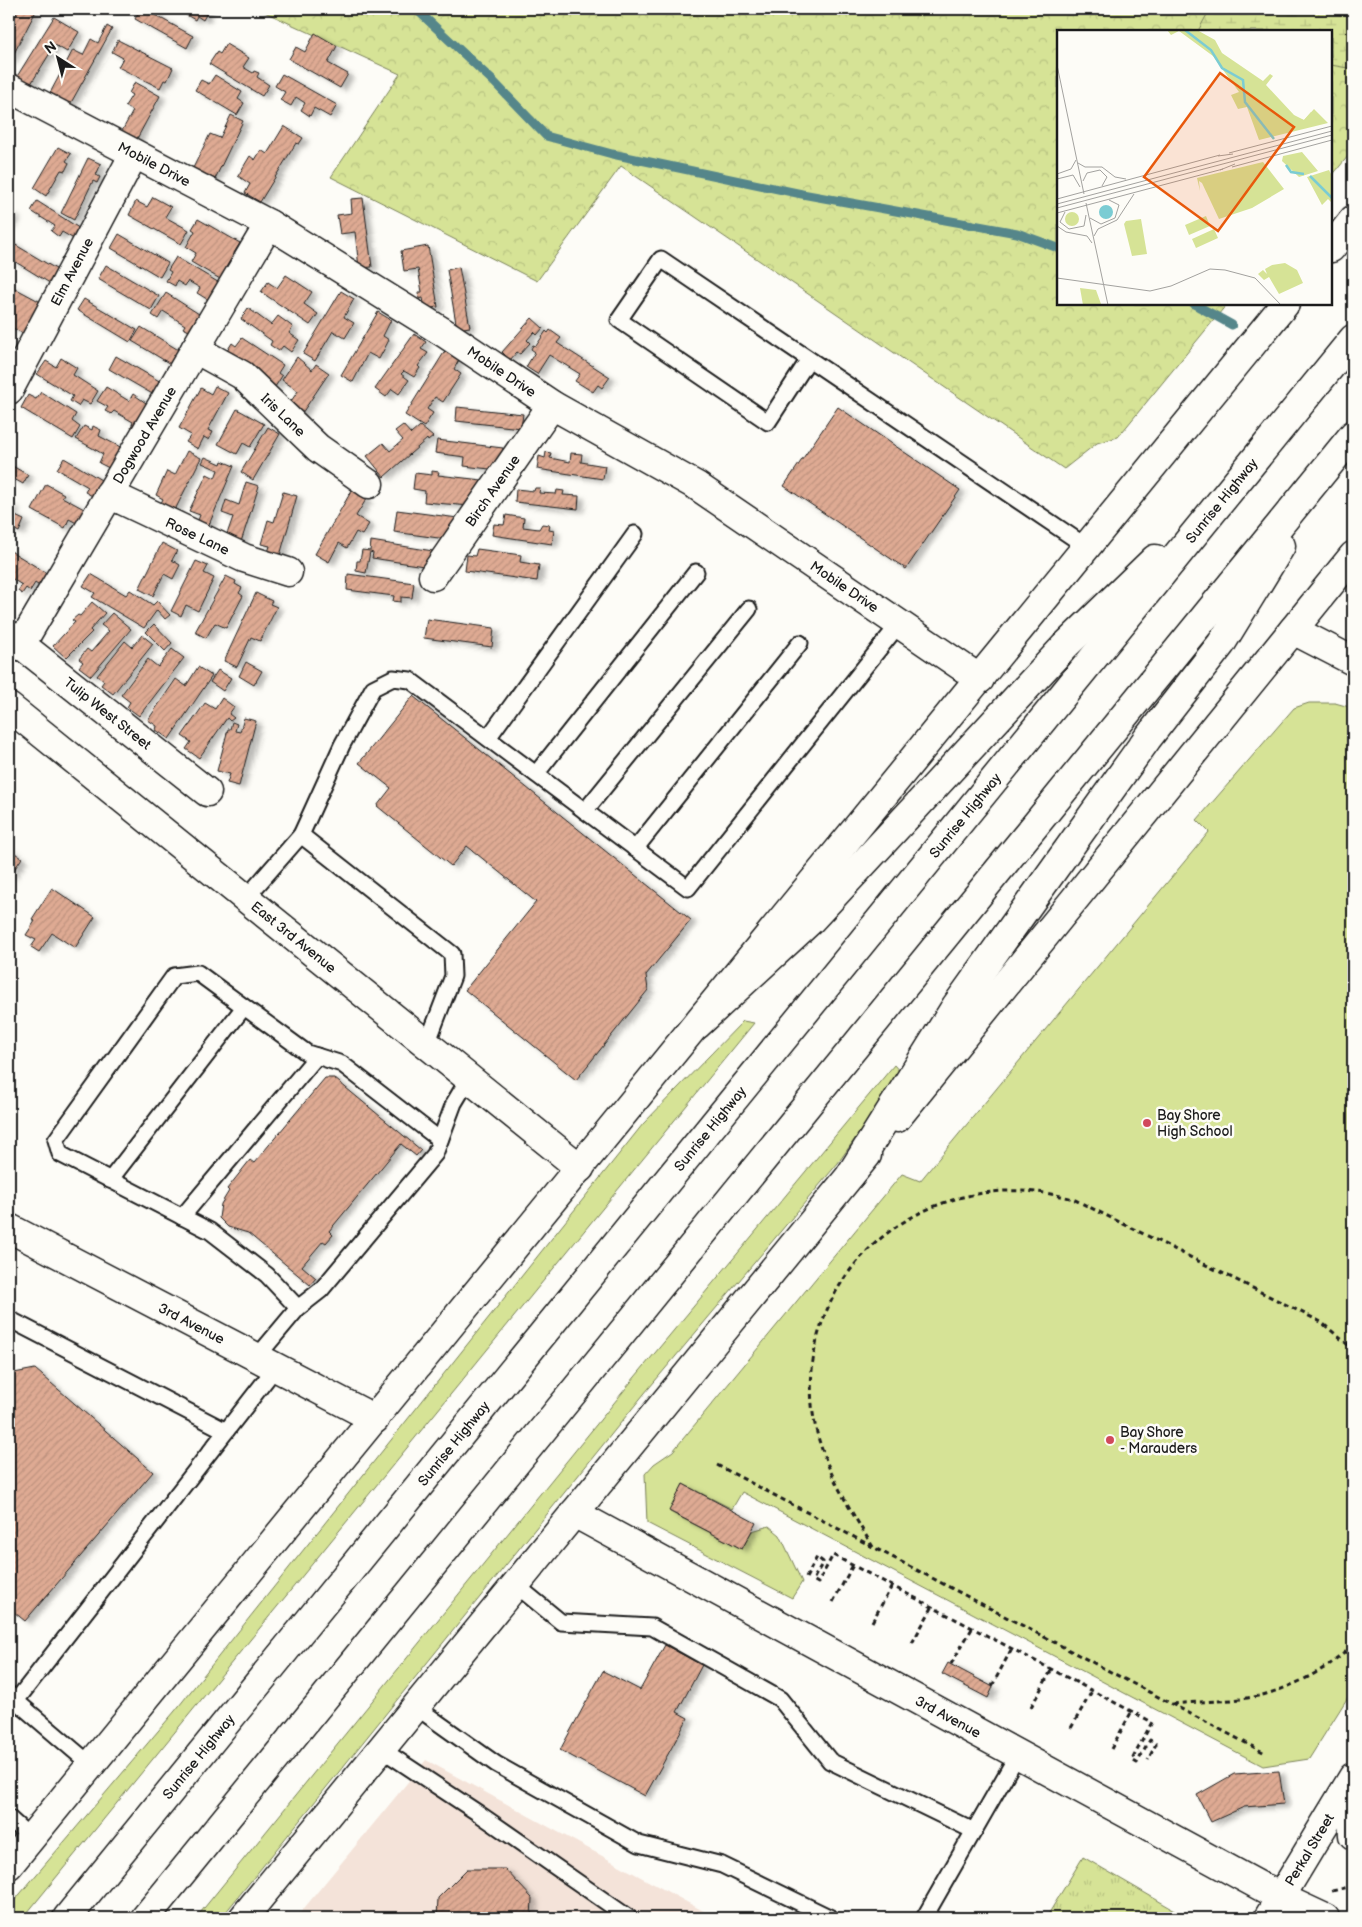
<svg xmlns="http://www.w3.org/2000/svg" width="1362" height="1927" viewBox="0 0 1362 1927" font-family="'Balsamiq Sans',sans-serif">
	<style>
		.built { fill: #f4e3d9 }
		.green { fill: #d6e396; stroke: #798059 }
		.forest { fill: url(#forest-crowns); stroke: #798059 }
		.wetland { fill: url(#wetland-marsh); stroke: #798059 }
		.park { fill: url(#park-tufts); stroke: #798059 }
		.lines { fill: none; stroke-linecap: round; stroke-linejoin: round }
		.stream { stroke: #55868a; stroke-width: 9 }
		.building { fill: url(#building-hatch); stroke: #1c1c1c; filter: url(#shadow) }
		.lane-casing { stroke: #1c1c1c; stroke-width: 19 }
		.street-casing { stroke: #1c1c1c; stroke-width: 31 }
		.secondary-casing { stroke: #1c1c1c; stroke-width: 31 }
		.highway-casing { stroke: #1c1c1c; stroke-width: 31 }
		.path { stroke: #1c1c1c; stroke-width: 3; stroke-dasharray: 5 4; stroke-linecap: butt }
		.lane { stroke: #fdfcf7; stroke-width: 15 }
		.street { stroke: #fdfcf7; stroke-width: 28 }
		.secondary { stroke: #fdfcf7; stroke-width: 28 }
		.highway { stroke: #fdfcf7; stroke-width: 28 }
		.poi-dot { fill: #d1495b; stroke: #fdfcf7; stroke-width: 2 }
		.labels { text-anchor: middle; dominant-baseline: central; stroke-width: 5; stroke-linejoin: round; paint-order: stroke }
		.street-label { font-size: 14px; fill: #1c1c1c; stroke: #fdfcf7 }
		.poi-label { font-size: 14px; fill: #1c1c1c; stroke: #fdfcf7; text-anchor: start }
		.inset-river { fill: none; stroke: #7bccd3; stroke-width: 2.5 }
		.inset-road { fill: none; stroke: #a3a29f; stroke-width: 1 }
		.view { fill: #e8590c; fill-opacity: 0.15; stroke: #e8590c; stroke-width: 2.5 }
		.inset-edge { fill: none; stroke: #1c1c1c; stroke-width: 2.5 }
	</style>
	<defs>
		<pattern id="forest-crowns" width="20" height="18" patternUnits="userSpaceOnUse" patternTransform="scale(1.25)"><rect width="20" height="18" fill="#d6e396"/><path d="M2 6a3 3 0 1 1 6 0M12 15a3 3 0 1 1 6 0" fill="none" stroke="#b7c281"/></pattern>
		<pattern id="wetland-marsh" width="20" height="14" patternUnits="userSpaceOnUse" patternTransform="scale(1.25)"><rect width="20" height="14" fill="#d6e396"/><path d="M1 5h8M5 5V1M11 12h8M15 12V8" fill="none" stroke="#b7c281"/></pattern>
		<pattern id="park-tufts" width="24" height="20" patternUnits="userSpaceOnUse" patternTransform="scale(1.25)"><rect width="24" height="20" fill="#d6e396"/><path d="M3 7l-1-3M5 7V3M7 7l1-3M15 17l-1-3M17 17v-4M19 17l1-3" fill="none" stroke="#b7c281"/></pattern>
		<pattern id="building-hatch" width="6" height="6" patternUnits="userSpaceOnUse" patternTransform="scale(1.25)"><rect width="6" height="6" fill="#deaa93"/><path d="M-1 1l2-2M0 6l6-6M5 7l2-2" fill="none" stroke="#be927e"/></pattern>
		<filter id="shadow"><feDropShadow dx="5.5" dy="3" stdDeviation="2.5" flood-color="#0004"/></filter>
	</defs>
	<rect width="100%" height="100%" fill="#fdfcf7"/>
	<filter id="ink" filterUnits="userSpaceOnUse"><feTurbulence type="fractalNoise" baseFrequency=".02" numOctaves="2"/><feDisplacementMap in="SourceGraphic" scale="10" xChannelSelector="R" yChannelSelector="G"/><feConvolveMatrix kernelMatrix="1 2 1 2 8 2 1 2 1" color-interpolation-filters="sRGB"/></filter>
	<g filter="url(#ink)">
		<path class="built" d="M426,1760L716,1918H296Z"/>
		<g class="green">
			<path d="M1309,703H1335L1353,708V1689L1309,1759L1263,1766L742,1492L732,1509L683,1484L670,1512L742,1549L752,1531L769,1526L780,1535L802,1582L792,1598L647,1523L645,1474L654,1464L673,1451L902,1174L920,1181L1209,832L1197,820L1294,708Z"/>
			<path d="M743,1021L754,1023L23,1918H9V1907L175,1711L643,1124Z"/>
			<path d="M894,1065L901,1073L838,1163L644,1394L221,1918H196L635,1377Z"/>
		</g>
		<path class="forest" d="M258,9H1353V150L1331,177V31H1058V304H1227L1118,437L1097,443L1064,469L621,166L537,281L331,177L400,74Z"/>
		<path class="wetland" d="M1210,9H1353V69L1331,65V31H1198Z"/>
		<path class="park" d="M1083,1857L1188,1918H1046Z"/>
		<g class="lines">
			<g class="stream">
				<path d="M416,9L493,81L546,136L612,154L802,194L1017,233L1058,248"/>
				<path d="M1194,304L1232,325"/>
			</g>
		</g>
		<g class="building">
			<path d="M19,9H37L9,63V20L12,22Z"/>
			<path d="M140,9H144L193,36L187,48L135,19Z"/>
			<path d="M186,9H209L203,20L197,16L195,20L183,13Z"/>
			<path d="M54,17L79,32L67,52L55,45L29,87L16,78Z"/>
			<path d="M107,26L112,29L67,110L55,103L58,97L50,93L73,50L83,55L91,39L98,43Z"/>
			<path d="M315,33L337,46L328,63L348,74L340,88L289,59L296,47L305,52Z"/>
			<path d="M118,40L173,68L167,81L164,80L160,88L118,67L123,58L112,52Z"/>
			<path d="M226,44L249,58L243,67L253,73L254,71L259,73L257,77L269,85L262,96L209,64L217,52L220,54Z"/>
			<path d="M282,74L337,105L330,117L314,108L310,116L301,110L305,103L296,97L291,106L280,100L285,92L275,86Z"/>
			<path d="M215,75L242,92L238,99L244,103L237,115L195,90L201,80L209,84Z"/>
			<path d="M135,82L160,96L132,148L117,140L133,111L125,106L132,95L129,93Z"/>
			<path d="M231,115L243,121L214,181L193,168L210,134L220,138Z"/>
			<path d="M284,126L303,138L299,144L296,143L260,202L245,193L250,184L238,176L250,156L255,160L261,150L267,154Z"/>
			<path d="M58,147L71,154L66,161L69,163L65,171L61,170L46,196L34,188Z"/>
			<path d="M88,158L101,164L96,175L100,177L97,183L93,181L74,220L61,213Z"/>
			<path d="M153,197L171,207L165,217L189,230L181,244L129,215L136,201L147,207Z"/>
			<path d="M363,198L372,267L359,268L355,232L340,234L337,215L352,213L351,199Z"/>
			<path d="M37,201L88,234L82,244L62,232L59,237L51,231L55,226L31,211Z"/>
			<path d="M9,212L15,216L9,226Z"/>
			<path d="M198,219L240,243L234,253L245,259L227,283L191,262L196,253L186,247L195,231L192,229Z"/>
			<path d="M119,234L168,263L160,277L111,248Z"/>
			<path d="M9,241L61,272L53,285L9,258Z"/>
			<path d="M428,246L438,307L425,309L423,298L419,299L418,292H422L418,269L404,271L401,251Z"/>
			<path d="M176,257L226,287L210,301L197,293L200,288L188,281L185,286L177,281L175,286L166,281L171,272L168,270Z"/>
			<path d="M106,265L159,296L151,310L98,279Z"/>
			<path d="M459,267L470,327L457,329L447,270Z"/>
			<path d="M286,275L312,292L304,304L318,314L310,325L261,292L268,282L277,288Z"/>
			<path d="M9,285L50,307L24,334L9,326Z"/>
			<path d="M341,291L354,299L344,317L354,323L345,338L333,331L315,361L303,354Z"/>
			<path d="M166,293L210,321L191,332L183,328L185,325L163,311L158,319L152,315Z"/>
			<path d="M84,299L137,330L130,342L77,310Z"/>
			<path d="M248,308L271,325L278,316L293,327L289,333L299,340L291,352L283,346L279,351L270,345L272,341L241,319Z"/>
			<path d="M378,312L391,320L383,336L389,340L379,359L368,353L353,382L341,375Z"/>
			<path d="M532,318L543,328L537,335L534,332L527,340L530,343L520,354L517,352L510,360L502,352Z"/>
			<path d="M141,327L185,354L177,368L132,341Z"/>
			<path d="M550,330L561,338L557,343L610,377L602,388L598,385L593,392L575,381L580,374L549,355L537,374L526,367L535,352L531,349L533,345L536,346L546,331L548,333Z"/>
			<path d="M414,334L426,342L421,349L428,353L418,366L420,368L414,377L404,371L401,374L409,380L399,394L392,389L386,397L375,389Z"/>
			<path d="M242,338L283,365L278,373L282,376L275,387L225,354L232,343L236,346Z"/>
			<path d="M445,351L459,360L454,369L461,374L443,402L435,397L427,409L433,413L424,427L405,415Z"/>
			<path d="M116,356L168,386L161,399L109,369Z"/>
			<path d="M297,357L312,370L316,364L329,373L300,416L287,407L298,391L282,380Z"/>
			<path d="M61,358L77,368L73,375L98,391L90,404L82,400L78,406L70,401L73,396L37,374L46,361L56,367Z"/>
			<path d="M215,386L228,393L208,430L213,432L209,440L204,437L198,449L186,442L191,435L179,428L201,388L211,394Z"/>
			<path d="M106,387L129,401L133,394L149,405L137,431L131,427L133,422L114,411L111,414L105,411L108,407L97,401Z"/>
			<path d="M41,392L76,414L72,421L80,427L73,439L21,408L28,395L36,399Z"/>
			<path d="M457,407L523,414L521,428L456,421Z"/>
			<path d="M838,407L960,490L906,569L784,486Z"/>
			<path d="M237,409L264,424L250,447L243,443L237,454L218,444Z"/>
			<path d="M403,425L411,434L420,426L433,437L428,441L427,439L384,477L367,456L383,443L390,451L403,440L395,431Z"/>
			<path d="M84,426L92,430L93,426L101,430L99,436L134,454L115,471L99,463L103,454L76,439Z"/>
			<path d="M268,427L280,434L253,480L241,472Z"/>
			<path d="M437,440L503,448L502,461L498,470L464,466L465,457L435,453Z"/>
			<path d="M187,451L201,458L173,514L159,507L163,499L156,495L167,471L175,475Z"/>
			<path d="M546,452L551,453L550,458L570,462L571,453L582,454L581,462L605,466L603,479L537,469L539,456L545,458Z"/>
			<path d="M205,457L221,464L222,461L234,466L208,527L197,523L200,515L189,511L207,474L215,478L218,470L202,463Z"/>
			<path d="M64,458L113,487L96,498L85,492L88,487L57,469Z"/>
			<path d="M9,464L28,475L23,484L9,476Z"/>
			<path d="M432,471L439,472L438,475L482,480L480,497L471,496L470,506L424,502L425,491L413,489L415,473L432,475Z"/>
			<path d="M246,482L259,486L241,542L226,537L233,517L222,513L226,500L239,505Z"/>
			<path d="M46,484L64,494L62,497L95,515L88,529L69,519L65,528L32,510Z"/>
			<path d="M535,488H540L539,493L556,494L557,490L564,491L563,495L579,496L578,509L515,502L516,489L534,491Z"/>
			<path d="M352,490L367,498L356,516L369,524L362,535L356,532L347,548L339,543L329,562L315,554Z"/>
			<path d="M283,492L297,496L279,559L267,555L270,546L261,544L268,520L274,522Z"/>
			<path d="M9,504L14,506L11,514L24,520L19,532L9,527Z"/>
			<path d="M397,510L458,518L446,539L394,532Z"/>
			<path d="M506,515L524,518L523,527L539,529L542,524L550,525L549,530L554,531L552,544L492,535L494,524L504,525Z"/>
			<path d="M371,541L433,551L430,567L372,558L373,553L370,552L366,573L356,571L357,561H360L362,550L370,551Z"/>
			<path d="M162,543L177,551L172,560L180,565L173,579L164,574L153,596L139,589Z"/>
			<path d="M477,549L521,555L520,562L539,565L537,581L465,571L467,555L475,556Z"/>
			<path d="M9,550L53,577L45,590L35,583L30,591L26,588L22,594L18,591L22,585L9,577Z"/>
			<path d="M196,561L208,566L204,573L214,578L198,611L186,605L181,616L171,611Z"/>
			<path d="M91,574L126,595L130,590L153,605L157,601L170,615L165,619L157,610L144,628L92,597L95,593L83,586Z"/>
			<path d="M348,574L414,583L412,598L401,597V602L393,601L394,596L347,590Z"/>
			<path d="M226,576L236,581L235,584L242,588L239,593L243,596L226,628L215,623L206,638L195,632Z"/>
			<path d="M256,593L272,601L270,604L277,607L260,641L251,637L237,667L224,661Z"/>
			<path d="M92,602L105,613L90,630L92,632L66,658L53,646L75,622L72,620L78,615L80,616Z"/>
			<path d="M112,613L131,629L91,676L79,667L83,662L79,659L87,649L91,652L109,631L101,625Z"/>
			<path d="M427,619L494,628L492,647L424,638Z"/>
			<path d="M154,624L172,643L165,651L146,632Z"/>
			<path d="M142,635L153,644L113,694L101,685L104,681L97,676L125,641L132,647Z"/>
			<path d="M172,649L184,658L139,716L127,707L130,702L121,695L148,659L158,667Z"/>
			<path d="M246,662L262,671L254,685L239,676Z"/>
			<path d="M198,667L212,676L169,739L156,730L157,726L148,720L176,679L186,686Z"/>
			<path d="M218,670L231,678L223,691L210,682Z"/>
			<path d="M413,696L691,920L646,975L648,990L576,1080L465,990L536,902L467,846L451,866L377,806L391,788L359,763Z"/>
			<path d="M222,698L234,707L229,714L234,718L230,721L227,718L199,758L186,749L191,742L182,736L205,703L215,709Z"/>
			<path d="M244,718L256,721L239,786L227,783L230,774L217,771L228,729H230L232,722L237,724L235,731L240,732Z"/>
			<path d="M9,849L22,858L9,877Z"/>
			<path d="M52,888L95,917L75,948L52,933L39,952L31,947L36,940L26,935L35,921L32,919Z"/>
			<path d="M325,1078H334L421,1150L416,1156L401,1144L329,1231L333,1235L326,1243L323,1241L302,1266L316,1278L310,1285L248,1233L228,1227L219,1218L221,1204L229,1191L227,1189L250,1160L254,1163Z"/>
			<path d="M35,1369L153,1472L25,1621L9,1608V1374Z"/>
			<path d="M683,1484L756,1523L742,1549L669,1511Z"/>
			<path d="M665,1645L702,1665L677,1712L688,1718L645,1796L560,1750L603,1671L640,1690Z"/>
			<path d="M948,1663L993,1687L988,1698L942,1674Z"/>
			<path d="M1279,1771L1284,1804L1244,1807L1211,1822L1197,1795L1234,1774Z"/>
			<path d="M467,1869H505L532,1898L531,1918H437L438,1898Z"/>
		</g>
		<g class="lines">
			<defs>
				<g id="lane">
					<path d="M809,359L768,422L619,320L661,259L1087,547"/>
					<path d="M488,738L635,534"/>
					<path d="M536,774L696,572"/>
					<path d="M585,811L749,609"/>
					<path d="M635,849L800,643"/>
					<path d="M246,898L301,835"/>
					<path d="M427,1044L453,976L452,954L301,835L342,745L373,688L393,678L410,680L688,888L899,624"/>
					<path d="M110,1180L244,1007"/>
					<path d="M182,1217L317,1056"/>
					<path d="M298,1308L267,1275L210,1231L60,1154L56,1140L174,976L198,973L307,1053L342,1064L440,1140"/>
					<path d="M9,1319L226,1431"/>
					<path d="M257,1357L298,1308L321,1290L435,1154L454,1103L469,1078"/>
					<path d="M516,1585L561,1622L652,1627L780,1699L830,1761L974,1831"/>
					<path d="M9,1694L16,1701L276,1367"/>
					<path d="M16,1701L91,1765"/>
					<path d="M416,1707L496,1764L639,1844L722,1865L831,1918"/>
					<path d="M381,1749L478,1813L629,1918"/>
					<path d="M9,1818L31,1838"/>
					<path d="M924,1918L1018,1754"/>
				</g>
				<g id="street">
					<path id="s1" d="M9,88L269,224L446,334L552,405L697,486L980,679"/>
					<path id="s2" d="M195,349L242,375L318,448L369,484"/>
					<path id="s3" d="M9,390L134,154"/>
					<path id="s4" d="M109,494L244,558L288,572"/>
					<path id="s5" d="M433,576L552,405"/>
					<path d="M1293,630L1353,661"/>
					<path id="s6" d="M9,635L207,792"/>
					<path id="s7" d="M20,646L269,224"/>
					<path id="s8" d="M9,707L580,1168"/>
					<path id="s9" d="M1268,1918L1353,1777"/>
				</g>
				<g id="secondary">
					<path d="M1331,248L1353,220"/>
					<path d="M897,1118L1353,556"/>
					<path id="s10" d="M9,1228L375,1419"/>
					<path id="s11" d="M574,1513L1280,1897L1325,1918"/>
					<path d="M1350,1783L1353,1835"/>
					<path d="M9,1865L1285,304"/>
					<path d="M243,1918L867,1155"/>
				</g>
				<g id="highway">
					<path d="M697,1025L811,920L1064,647L1155,559"/>
					<path d="M851,1174L956,1006L1147,739L1221,644L1281,546"/>
					<path id="s12" d="M67,1918L1353,339"/>
					<path d="M145,1918L1353,435"/>
				</g>
			</defs>
			<use href="#lane" class="lane-casing"/>
			<use href="#street" class="street-casing"/>
			<use href="#secondary" class="secondary-casing"/>
			<use href="#highway" class="highway-casing"/>
			<g class="path">
				<path d="M717,1465L1265,1753"/>
				<path d="M873,1547C846,1503 817,1457 812,1405C800,1260 937,1161 1073,1199L1321,1322L1353,1349"/>
				<path d="M806,1578L817,1557L823,1562L813,1580L818,1583L833,1555L1152,1722L1132,1760L1137,1763L1150,1740L1156,1744L1148,1760"/>
				<path d="M833,1602L853,1565"/>
				<path d="M872,1622L892,1586"/>
				<path d="M912,1643L933,1606"/>
				<path d="M951,1664L973,1627"/>
				<path d="M992,1686L1012,1648"/>
				<path d="M1173,1704C1202,1701 1238,1702 1266,1694C1297,1685 1330,1668 1353,1645"/>
				<path d="M1031,1707L1052,1669"/>
				<path d="M1071,1728L1092,1691"/>
				<path d="M1111,1749L1132,1711"/>
				<path d="M1332,1891L1353,1886"/>
			</g>
			<use href="#lane" class="lane"/>
			<use href="#street" class="street"/>
			<use href="#secondary" class="secondary"/>
			<use href="#highway" class="highway"/>
		</g>
	</g>
	<g class="poi-dot">
		<circle cx="1147" cy="1123" r="5"/>
		<circle cx="1110" cy="1440" r="5"/>
	</g>
	<g class="labels">
		<g class="street-label">
			<text stroke="none"><textPath href="#s1" startOffset="164">Mobile Drive</textPath></text>
			<text stroke="none"><textPath href="#s3" startOffset="134">Elm Avenue</textPath></text>
			<text stroke="none"><textPath href="#s1" startOffset="569">Mobile Drive</textPath></text>
			<text stroke="none"><textPath href="#s2" startOffset="111">Iris Lane</textPath></text>
			<text stroke="none"><textPath href="#s7" startOffset="245">Dogwood Avenue</textPath></text>
			<text stroke="none"><textPath href="#s5" startOffset="104">Birch Avenue</textPath></text>
			<text stroke="none"><textPath href="#s12" startOffset="1828">Sunrise Highway</textPath></text>
			<text stroke="none"><textPath href="#s4" startOffset="98">Rose Lane</textPath></text>
			<text stroke="none"><textPath href="#s1" startOffset="974">Mobile Drive</textPath></text>
			<text stroke="none"><textPath href="#s6" startOffset="126">Tulip West Street</textPath></text>
			<text stroke="none"><textPath href="#s12" startOffset="1422">Sunrise Highway</textPath></text>
			<text stroke="none"><textPath href="#s8" startOffset="366">East 3rd Avenue</textPath></text>
			<text stroke="none"><textPath href="#s12" startOffset="1018">Sunrise Highway</textPath></text>
			<text stroke="none"><textPath href="#s10" startOffset="206">3rd Avenue</textPath></text>
			<text stroke="none"><textPath href="#s12" startOffset="612">Sunrise Highway</textPath></text>
			<text stroke="none"><textPath href="#s11" startOffset="426">3rd Avenue</textPath></text>
			<text stroke="none"><textPath href="#s12" startOffset="208">Sunrise Highway</textPath></text>
			<text stroke="none"><textPath href="#s9" startOffset="80">Perkal Street</textPath></text>
		</g>
		<g class="poi-label">
			<text x="1157" y="1115">Bay Shore<tspan x="1157" dy="16">High School</tspan></text>
			<text x="1120" y="1432">Bay Shore<tspan x="1120" dy="16">- Marauders</tspan></text>
		</g>
	</g>
	<g transform="translate(1057 30)">
		<rect width="275" height="275" fill="#fdfcf7"/>
		<path d="M206,132L227,159L195,178L162,189L145,153L142,151L143,161L140,148ZM84,189L90,224L75,226L67,194L69,191ZM157,199L161,208L139,218L135,209ZM228,233L240,240L246,253L222,264L212,247L207,250L201,244L206,240L210,244L208,239L215,235ZM23,258L39,260L44,274L26,275Z" fill="#d6e396"/>
		<path d="M110,0H140L158,10L165,23L206,51L213,44L216,46L209,55L237,85L247,90L257,79L271,93L202,110L190,77L181,79L174,65L182,62L156,26L122,1L114,5ZM245,122L261,141L242,147L225,131L226,126ZM272,140L275,146V173L271,169L265,175L250,147Z" fill="#d6e396"/>
		<path d="M254,82L264,90L235,101L226,92L234,87L247,90ZM8 189a7 7 0 1 1 14 0a7 7 0 1 1-14 0Z" fill="#d6e396"/>
		<path d="M149,186L153,196L132,205L128,195Z" fill="#d6e396"/>
		<path d="M42 182a7 7 0 1 1 14 0a7 7 0 1 1-14 0Z" fill="#7bccd3"/>
		<path class="inset-river" d="M128,0L154,20L165,38L186,50L188,72L217,109M229,135L234,142L247,144M253,146L275,168"/>
		<path class="inset-road" d="M0,35L27,164M172,123L275,96M161,126L176,124M21,133L28,137H45L58,147L69,149M175,137L275,110M163,140L178,134M0,144L14,139L19,130M0,149L16,145L23,157M26,151L30,143L43,140L50,147L45,156M0,169L163,125M29,173L51,275M0,174L275,101M0,178L275,105M8,182L3,192L12,199L27,196L29,185M0,183L166,139M33,188L44,194L58,188L62,175L52,170M0,196L9,202L30,206L35,213M37,206L41,199L60,190L77,164M0,248L93,261L114,256L153,239L168,240L198,248L224,275"/>
		<path class="view" d="M163,43L237,97L161,201L87,147Z"/>
		<rect width="275" height="275" class="inset-edge"/>
	</g>
	<rect width="1362" height="1927" fill="none" stroke="#fdfcf7" stroke-width="30"/>
	<rect x="15" y="15" width="1332" height="1897" fill="none" stroke="#1c1c1c" stroke-width="2" filter="url(#ink)"/>
	<g transform="translate(58 58) rotate(324)" stroke="#fdfcf7" stroke-width="4" paint-order="stroke">
	<path d="M0-4L9 19L0 12L-9 19Z" fill="#1c1c1c"/>
	<text y="-8" font-size="14" font-weight="bold" text-anchor="middle" fill="#1c1c1c">N</text>
	</g>
</svg>
